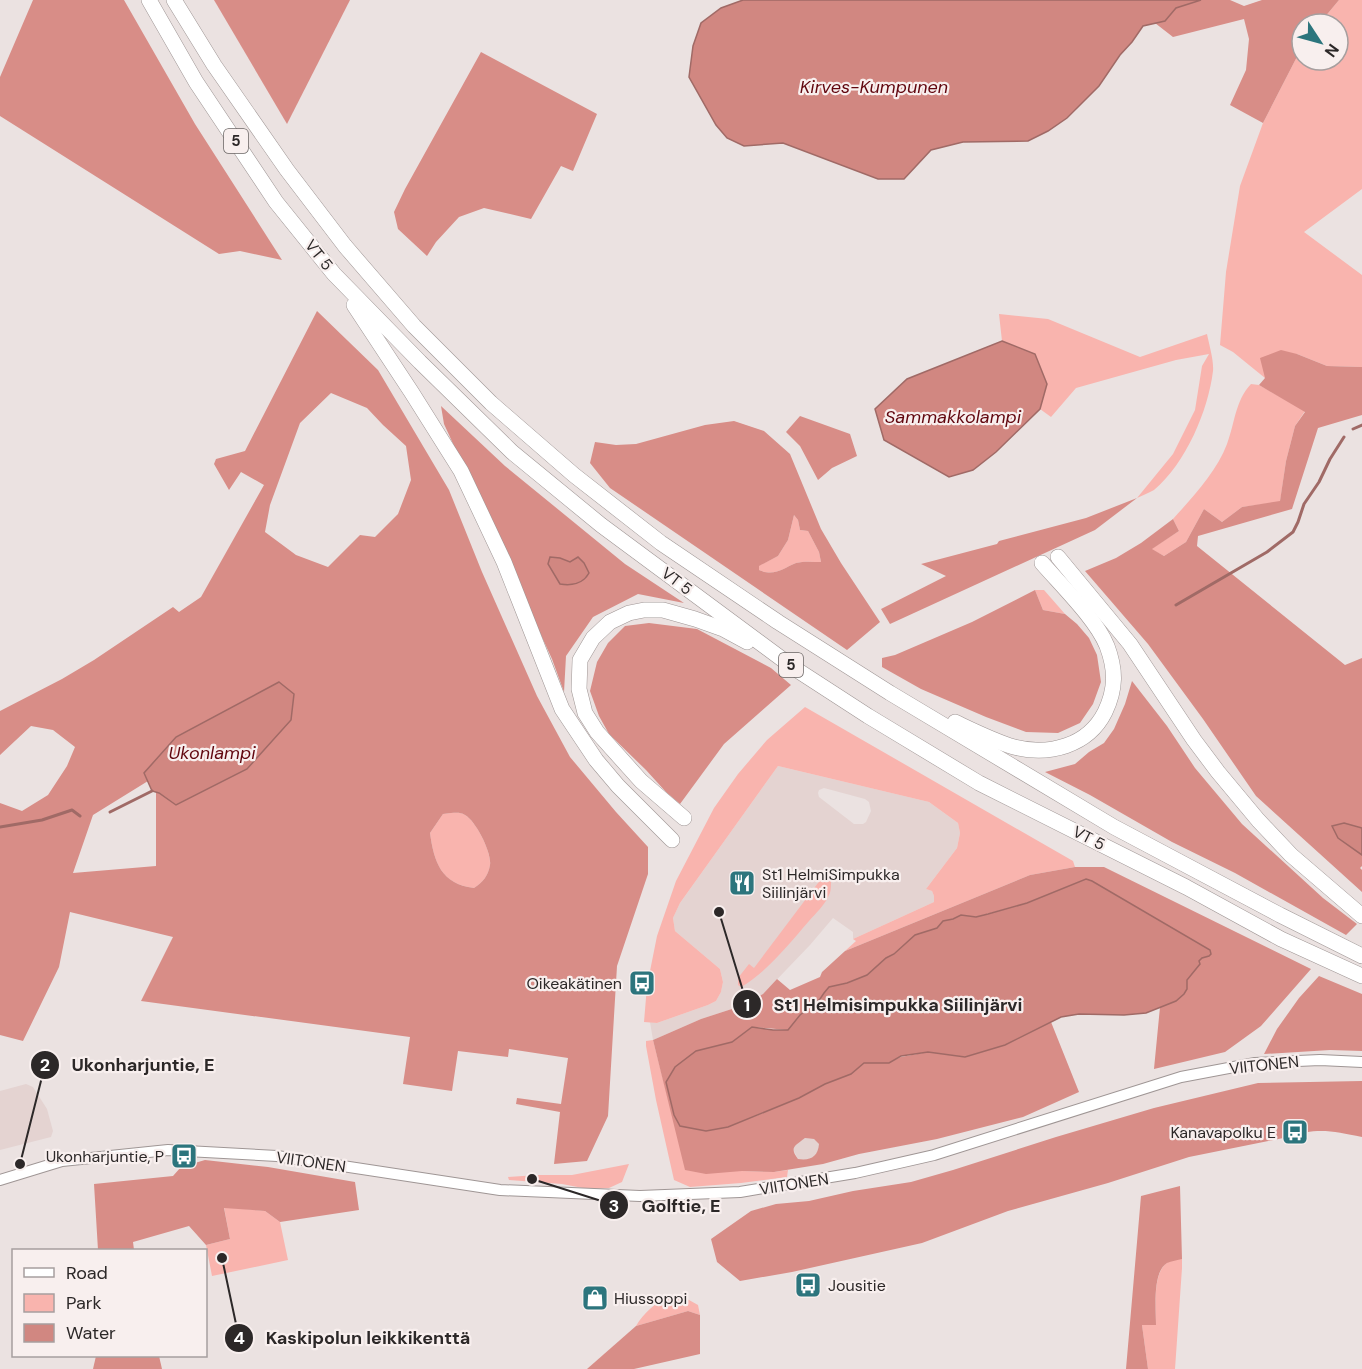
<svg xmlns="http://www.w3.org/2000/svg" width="1362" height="1369" viewBox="0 0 1362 1369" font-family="'DM Sans',sans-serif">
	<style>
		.built { fill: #e4d3d1; fill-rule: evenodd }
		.green { fill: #f9b4ae }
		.forest { fill: #d88d87; fill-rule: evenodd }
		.water { fill: #d18781; stroke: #a06a66; stroke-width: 1.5 }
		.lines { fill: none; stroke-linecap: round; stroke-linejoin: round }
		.stream { stroke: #a06a66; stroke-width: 3 }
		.secondary-casing { stroke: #9f9695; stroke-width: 12 }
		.highway-casing { stroke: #9f9695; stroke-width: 16 }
		.secondary { stroke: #fff; stroke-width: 10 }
		.highway { stroke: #fff; stroke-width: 15 }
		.labels { text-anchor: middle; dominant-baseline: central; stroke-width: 4.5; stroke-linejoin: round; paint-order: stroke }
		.shield { fill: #f8efee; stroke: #696463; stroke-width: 1.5 }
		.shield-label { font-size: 15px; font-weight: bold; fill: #2c2828 }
		.street-label { font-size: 16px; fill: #2c2828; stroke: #f8efee }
		.poi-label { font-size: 16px; fill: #2c2828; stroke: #f8efee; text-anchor: start }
		.water-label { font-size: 18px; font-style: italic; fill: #61060e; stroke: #f8efee }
		.leader { fill: none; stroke: #2c2828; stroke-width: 2 }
		.callout-dot { fill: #2c2828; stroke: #f8efee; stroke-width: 2 }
		.mark-label { font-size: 18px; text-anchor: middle; font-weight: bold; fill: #fff }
		.callout-label { font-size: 18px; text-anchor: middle; font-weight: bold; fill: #2c2828; stroke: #f8efee; stroke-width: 4.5; stroke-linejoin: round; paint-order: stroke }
	</style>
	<rect width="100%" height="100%" fill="#ebe2e1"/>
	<g class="built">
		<path d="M778,766L929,802L958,823L960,833L957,848L926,889L932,891L934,896V902L853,939V932L833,918L810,945L763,994L741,1006L701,1019L653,1040L650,1022L657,1023L708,1005L716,1001L721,992L723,982L720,969L675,931L673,918L680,903ZM824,788L865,799L869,802L871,811L866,822L863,824H854L819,797L818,793L819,790Z"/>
		<path d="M26,1084L33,1087L47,1109L53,1131L51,1137L0,1150V1091Z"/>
		<path d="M805,1138L814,1139L819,1144V1150L815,1156L811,1159L804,1160L798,1159L793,1149L795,1145Z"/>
	</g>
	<g class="green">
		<path d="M1339,0H1362V189L1304,232L1362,275V367L1327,366L1297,354L1265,378L1233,352L1220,345L1226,272L1240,186L1263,123L1302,47V60H1338V24H1319Z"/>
		<path d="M999,314L1048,319L1140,357L1207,334C1209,344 1214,361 1213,371C1208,411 1186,463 1154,490C1149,493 1143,495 1137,498L1173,454L1195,410L1202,366L1209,354L1176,360L1076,388L1051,417L1040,409L1047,384L1035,354L1002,341Z"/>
		<path d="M1251,384L1259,385L1305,411L1295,426L1286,461L1280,502L1242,507L1222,522L1204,509L1186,542L1164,556L1151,549L1179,531L1173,519C1192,498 1217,471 1227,444C1235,423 1235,401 1251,384Z"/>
		<path d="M794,515L798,520L800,530L808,531L819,552L821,562C813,562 804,561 796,563C783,568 775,577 759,570L758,566L778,556L788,540Z"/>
		<path d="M1035,590H1044L1065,614L1043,610Z"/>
		<path d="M805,707L1073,861L1075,867L1030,875L845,951L856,941L853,939L934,902V896L932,891L926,889L957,848L960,833L958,823L929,802L778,766L680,903L673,918L675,931L720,969L723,982L721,992L716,1001L708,1005L657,1023L644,1022L647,986L657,936L676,881L714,808L738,774L767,740Z"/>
		<path d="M451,813C456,813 460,812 465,815C476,821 492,853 490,865C488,876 483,882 474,888C441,884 434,862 430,833L443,814Z"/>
		<path d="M824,875L831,881C831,886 831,892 829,895C825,905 815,914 809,921C790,943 767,972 741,987L738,985V978L749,964L754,968Z"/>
		<path d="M653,1040L686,1169L774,1172L788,1170L787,1177L741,1183L690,1187L674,1180L656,1100L646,1046V1041Z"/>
		<path d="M629,1164L622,1182L609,1188L588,1189L562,1184L509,1180L508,1177L538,1175H572Z"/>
		<path d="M224,1207L265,1211L280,1222L288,1260L212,1276L206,1245L230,1239Z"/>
		<path d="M1177,1259H1182V1268L1175,1369H1148L1142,1325H1156C1156,1308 1152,1272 1168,1262C1171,1260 1174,1260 1177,1259Z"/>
		<path d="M670,1295H680L698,1305L700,1315L688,1311L636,1326C644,1312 656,1303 670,1295Z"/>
	</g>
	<g class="forest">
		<path d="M33,0H124L195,124L282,260L240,251L219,254L0,116V77Z"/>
		<path d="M214,0H350L287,124Z"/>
		<path d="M1201,0H1230L1244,6L1262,0H1339L1319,24H1302V47L1263,123L1230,105L1246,70L1249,39L1244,19L1173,37L1155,23L1165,21L1176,8Z"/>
		<path d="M481,52L597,114L573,171L561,166L531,219L484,208L459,217L436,242L427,256L398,229L394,212L405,189Z"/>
		<path d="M317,311L378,370L449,490L482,572L537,696L570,757L616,812L648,847V874L617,966L608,1116L587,1161L554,1164L560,1112L516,1104L517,1098L561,1104L568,1058L509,1049L508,1057L458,1051L452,1091L403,1084L410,1037L141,1001L173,937L70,912L59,967L23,1041L0,1035V803L22,811L48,795L67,766L75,747L53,730L31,726L0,755V711L62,679L94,660L173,607L179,612L201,597L264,485L241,472L229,490L214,464L216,459L245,451ZM331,393L367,408L383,425L406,446L411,480L398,514L375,537L360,535L328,567L296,555L265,532L270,505L300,423ZM221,714L159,793L156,792V866L73,873L93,815L148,781L176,737ZM451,813C456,813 460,812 465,815C476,821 492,853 490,865C488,876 483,882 474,888C441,884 434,862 430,833L443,814Z"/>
		<path d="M1281,350L1297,354L1327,366L1362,367V415L1318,428L1292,509L1198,536L1197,546L1345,665L1362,658V828L1344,823L1332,826L1362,855V866L1360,868L1362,870V892L1256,796L1203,719L1148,644L1085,571L1116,558L1141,543L1173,519L1179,531L1152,549L1164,556L1186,542L1204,509L1222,522L1242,507L1280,501L1286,461L1295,426L1305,412L1259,385L1265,378L1260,358Z"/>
		<path d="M441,406L505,466L625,564L684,603L638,594L593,617L566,656L564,692L552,659L444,424Z"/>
		<path d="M800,416L850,434L857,456L832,468L818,480L800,446L786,432Z"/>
		<path d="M734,421L764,431L790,454L821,529L841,563L880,622L847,650L610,488L590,463L595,442L616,445L636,444L705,425ZM794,515L798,520L800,530L808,531L819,552L821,562C813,562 804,561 796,563C783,568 775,577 759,570V566L778,556L788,540Z"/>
		<path d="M1137,498L1095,530L890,624L881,609L946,576L921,564L997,544L999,541L1086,518Z"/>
		<path d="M1035,590L1043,610L1065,614L1077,624L1089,638L1097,655L1101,682L1093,704L1080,723L1058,733L1026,732L986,717L921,689L882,667V658L895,655L972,622Z"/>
		<path d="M649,623L697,629L771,668L791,685L724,744L680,804L666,792L646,770L609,734L599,716L590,691L597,662L608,643L625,626Z"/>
		<path d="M1132,681L1167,726L1195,768L1242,824L1323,898L1357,924L1346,935L1235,873L1172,842L1090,795L1045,772L1075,764L1089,752L1104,743L1114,729L1125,704Z"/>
		<path d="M1075,867H1104L1311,969L1261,1026L1225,1052L1154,1069L1160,1007L1176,1001L1187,989L1186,980L1199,964V961L1202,958L1209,956L1210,950L1092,881L1086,879L1027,903L976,917L961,915L953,919L943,921L937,928L915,936L894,955L886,958L867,975L847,983L829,987L824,993L820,999L800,1015L788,1030L752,1027L732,1042L696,1051L753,1117L799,1098L825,1084L851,1074L864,1063H888L901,1057L928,1052L965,1057L1005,1045L1051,1022L1079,1092L1023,1117L937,1139L859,1154L823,1164L774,1172L742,1171L706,1174L685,1170L653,1040L701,1019L741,1006L763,994L777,979L790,990L820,977L822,972L845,951L1030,875ZM805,1138L814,1139L819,1144C818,1157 810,1161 798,1159C789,1147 795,1146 805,1138Z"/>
		<path d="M1319,976L1362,994V1051L1330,1050L1264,1054L1277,1029L1299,998Z"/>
		<path d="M1362,1081V1137C1333,1131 1317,1127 1288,1137L1189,1157L1108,1183L1008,1211L922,1243L792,1272L740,1281L717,1262L711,1239L751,1211L776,1204L809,1201L853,1191L911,1182L953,1170L1056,1137L1154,1108L1258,1083Z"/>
		<path d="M205,1160L268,1167L355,1182L359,1210L280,1222L265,1211L224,1208L230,1239L206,1245L189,1226L133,1242L134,1250H98L94,1184L173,1176L181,1167Z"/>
		<path d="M1180,1186L1182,1259C1178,1260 1171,1261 1167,1263C1152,1272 1156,1310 1156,1325H1142L1148,1369H1126L1141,1196Z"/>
		<path d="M688,1311L700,1315V1354L634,1369H587L636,1326Z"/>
		<path d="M96,1356H159L162,1369H93Z"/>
	</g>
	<g class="water">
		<path d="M743,0H1201L1176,8L1165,21L1143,26L1132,42L1120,55L1099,86L1067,118L1048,131L1028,141L963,142L931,150L904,179H878L783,143L744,146L727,138L716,125L689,77L693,46L701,23L721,8Z"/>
		<path d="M1002,341L1035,354L1047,384L1040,409L996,452L973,470L949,477L884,440L875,409L907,379Z"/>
		<path d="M550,557L560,558L570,562L578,557L584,563L589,573C583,584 571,586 560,584L548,564Z"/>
		<path d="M279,682L294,694L291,720L247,769L176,805L159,793L152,791L144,773L176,737Z"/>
		<path d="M1344,823L1362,828V855L1338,838L1332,826Z"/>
		<path d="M1086,879L1092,881L1210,950L1211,954L1209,956L1202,958L1199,961L1200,964L1187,980V989L1184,994L1176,1001L1146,1013L1124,1015L1079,1014L1061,1017L1005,1045L965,1057L928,1052L901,1056L889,1063H864L851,1074L825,1084L799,1098L728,1127L706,1131L680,1126L674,1115L666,1082L675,1067L696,1051L732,1042L752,1027L773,1030H788L800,1015L820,999L824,993L829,987L847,983L867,975L886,958L894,954L915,935L937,928L943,921L953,919L961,915L976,917L988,914L1027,903Z"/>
	</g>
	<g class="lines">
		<g class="stream">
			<path d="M1353,429L1362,425"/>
			<path d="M1176,605L1267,552L1293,532L1298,522L1304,504L1319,482L1330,459L1344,437"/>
			<path d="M110,812L152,791"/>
			<path d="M0,827L42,820L72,810L80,816"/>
		</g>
		<defs>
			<path id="secondary" d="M0,1180L62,1161L168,1150L277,1156L500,1190L640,1196L740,1192L855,1173L934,1155L1181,1077L1255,1063L1320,1060L1362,1062"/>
			<g id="highway">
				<path d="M149,0L196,82L276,202L334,274L420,362L512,452L601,525L794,668L868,716L979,783L1186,887L1281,939L1362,976"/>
				<path d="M174,0L214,65L287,170L345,246L414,326L491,403L574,475L661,543L778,622L890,693L1114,827L1280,915L1362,956"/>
				<path d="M354,305L412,393L461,471L504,562L562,709L596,760L618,786L672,840"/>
				<path d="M1058,557L1130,644L1194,740L1218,772L1258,820L1291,855L1362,916"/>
				<path d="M955,722C974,731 994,741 1014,747C1049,756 1088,746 1105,712C1116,689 1116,670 1107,646C1096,619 1061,585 1042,563"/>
				<path d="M684,818L641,781L597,732L585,713L579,689L580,660L593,638L610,622L629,613L644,610H663L695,619L723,629L747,642"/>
			</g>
		</defs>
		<use href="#secondary" class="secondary-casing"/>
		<use href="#highway" class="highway-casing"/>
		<use href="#secondary" class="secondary"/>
		<use href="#highway" class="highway"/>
	</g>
	<defs>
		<symbol id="restaurant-square" viewBox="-11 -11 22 22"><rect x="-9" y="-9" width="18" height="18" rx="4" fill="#2c757d" stroke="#f8efee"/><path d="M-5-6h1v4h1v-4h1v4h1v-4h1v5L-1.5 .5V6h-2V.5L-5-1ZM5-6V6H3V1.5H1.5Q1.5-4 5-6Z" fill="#fff"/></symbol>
		<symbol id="bus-square" viewBox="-11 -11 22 22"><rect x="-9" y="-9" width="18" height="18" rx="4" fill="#2c757d" stroke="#f8efee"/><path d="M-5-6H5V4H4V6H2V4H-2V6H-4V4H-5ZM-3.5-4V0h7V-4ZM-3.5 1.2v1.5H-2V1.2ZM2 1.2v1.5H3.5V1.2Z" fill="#fff"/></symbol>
		<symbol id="shop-square" viewBox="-11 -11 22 22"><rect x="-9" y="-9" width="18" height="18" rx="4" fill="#2c757d" stroke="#f8efee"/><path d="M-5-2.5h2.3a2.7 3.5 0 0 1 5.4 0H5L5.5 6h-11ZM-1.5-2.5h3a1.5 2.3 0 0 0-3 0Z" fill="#fff"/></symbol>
	</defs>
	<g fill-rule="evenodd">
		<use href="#restaurant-square" x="727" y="868" width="30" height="30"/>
		<use href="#bus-square" x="627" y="968" width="30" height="30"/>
		<use href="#bus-square" x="1280" y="1117" width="30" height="30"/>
		<use href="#bus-square" x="169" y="1141" width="30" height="30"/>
		<use href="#bus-square" x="793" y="1270" width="30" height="30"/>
		<use href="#shop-square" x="580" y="1283" width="30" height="30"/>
	</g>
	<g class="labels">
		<g class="shield">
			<rect x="224" y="129" width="24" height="24" rx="4.5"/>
			<rect x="779" y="653" width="24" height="24" rx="4.5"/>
		</g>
		<g class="shield-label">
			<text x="236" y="141">5</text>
			<text x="791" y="665">5</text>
		</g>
		<g class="street-label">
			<text transform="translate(319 255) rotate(51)">VT 5</text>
			<text transform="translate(677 581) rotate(37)">VT 5</text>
			<text transform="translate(1089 838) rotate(27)">VT 5</text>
			<text transform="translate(1264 1065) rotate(-6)">VIITONEN</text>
			<text transform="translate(311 1162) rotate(8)">VIITONEN</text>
			<text transform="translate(794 1184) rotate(-9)">VIITONEN</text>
		</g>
		<g class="poi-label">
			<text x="762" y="874">St1 HelmiSimpukka<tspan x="762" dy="18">Siilinjärvi</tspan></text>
			<text x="622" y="983" text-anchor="end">Oikeakätinen</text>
			<text x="1276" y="1132" text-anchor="end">Kanavapolku E</text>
			<text x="164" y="1156" text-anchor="end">Ukonharjuntie, P</text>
			<text x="828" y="1285">Jousitie</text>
			<text x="614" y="1298">Hiussoppi</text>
		</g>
		<g class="water-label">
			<text x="874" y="87">Kirves-Kumpunen</text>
			<text x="953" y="417">Sammakkolampi</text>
			<text x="212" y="753">Ukonlampi</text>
		</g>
	</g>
	<path class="leader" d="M719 912L747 1004M20 1164L45 1065M532 1179L614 1205M222 1258L239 1338"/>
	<g class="callout-dot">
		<circle cx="719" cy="912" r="6"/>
		<circle cx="20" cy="1164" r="6"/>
		<circle cx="532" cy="1179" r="6"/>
		<circle cx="222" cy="1258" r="6"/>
		<circle cx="747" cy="1004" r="15"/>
		<circle cx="45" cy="1065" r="15"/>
		<circle cx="614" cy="1205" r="15"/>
		<circle cx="239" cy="1338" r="15"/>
	</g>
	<g class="mark-label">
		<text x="747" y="1011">1</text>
		<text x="45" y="1071">2</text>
		<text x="614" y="1212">3</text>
		<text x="239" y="1344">4</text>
	</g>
	<g class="callout-label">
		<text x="898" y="1011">St1 Helmisimpukka Siilinjärvi</text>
		<text x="143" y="1071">Ukonharjuntie, E</text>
		<text x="681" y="1212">Golftie, E</text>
		<text x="368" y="1344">Kaskipolun leikkikenttä</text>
	</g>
	<rect x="12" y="1249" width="195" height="108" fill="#f8efee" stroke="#a69f9f" stroke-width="1.5"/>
	<rect x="24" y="1268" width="30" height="9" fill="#ffffff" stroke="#a69f9f" stroke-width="1.5"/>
	<text x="66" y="1279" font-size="18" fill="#2c2828">Road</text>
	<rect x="24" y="1294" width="30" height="18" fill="#f9b4ae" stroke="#a69f9f" stroke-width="1.5"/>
	<text x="66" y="1309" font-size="18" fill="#2c2828">Park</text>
	<rect x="24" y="1324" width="30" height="18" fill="#d18781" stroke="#a69f9f" stroke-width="1.5"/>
	<text x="66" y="1339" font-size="18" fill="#2c2828">Water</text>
	<g transform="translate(1320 42) rotate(126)"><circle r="28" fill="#f8efee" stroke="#a69f9f" stroke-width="1.5"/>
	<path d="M0-4.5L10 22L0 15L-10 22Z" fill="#2c757d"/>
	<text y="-9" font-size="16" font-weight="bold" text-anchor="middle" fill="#2c2828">N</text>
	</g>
</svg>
